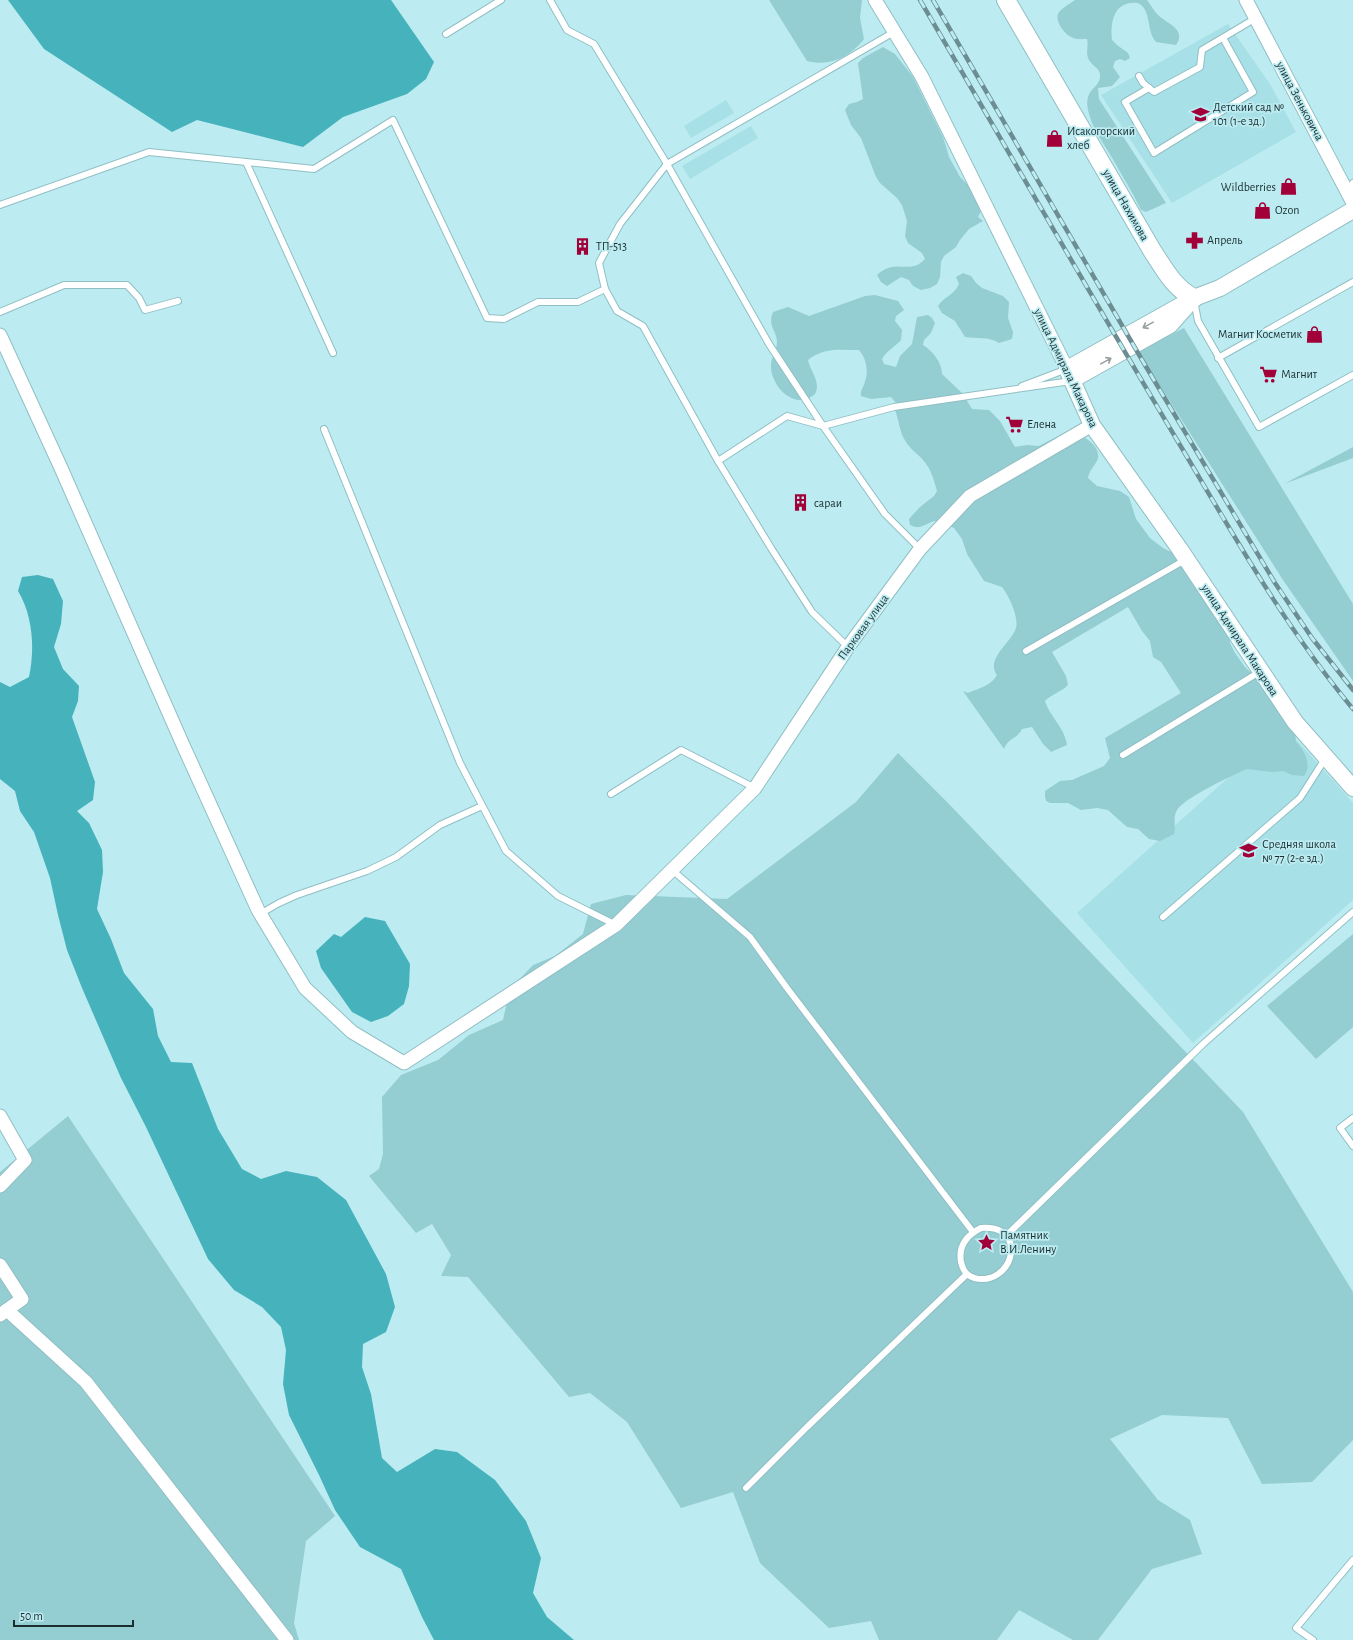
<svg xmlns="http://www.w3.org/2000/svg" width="1353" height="1640" viewBox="0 0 1353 1640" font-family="'Alegreya Sans',sans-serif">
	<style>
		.built { fill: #a7e0e6 }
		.green { fill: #94cdd2 }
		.water { fill: #45b2bc }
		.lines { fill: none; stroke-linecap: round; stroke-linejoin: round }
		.service-casing { stroke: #90bfc4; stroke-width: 8 }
		.minor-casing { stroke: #90bfc4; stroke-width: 15 }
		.tertiary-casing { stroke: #90bfc4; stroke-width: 18 }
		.secondary-casing { stroke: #90bfc4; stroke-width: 20 }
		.service { stroke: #fff; stroke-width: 6 }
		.minor { stroke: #fff; stroke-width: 13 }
		.tertiary { stroke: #fff; stroke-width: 16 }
		.secondary { stroke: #fff; stroke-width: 18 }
		.rail-casing { stroke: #6c8e92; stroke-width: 4.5 }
		.rail { stroke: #bcecf1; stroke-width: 3; stroke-dasharray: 9; stroke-linecap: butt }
		.oneway { stroke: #98a0a1 }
		.labels { text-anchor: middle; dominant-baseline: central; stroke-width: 3.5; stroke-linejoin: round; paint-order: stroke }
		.street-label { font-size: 12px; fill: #1a2d2f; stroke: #bcecf1 }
		.poi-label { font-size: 12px; fill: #1a2d2f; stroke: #bcecf1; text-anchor: start }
	</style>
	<rect width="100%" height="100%" fill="#bcecf1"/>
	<g class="built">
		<path d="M1228,24L1270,84L1296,132L1172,203L1101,95Z"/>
		<path d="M726,100L734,113L691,138L684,126Z"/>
		<path d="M751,126L758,138L690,179L682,166Z"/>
		<path d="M1285,727L1353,803V900L1193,1043L1077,913Z"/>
	</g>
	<g class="green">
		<path d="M769,0H862L860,18L864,39C850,57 830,67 807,61Z"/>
		<path d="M1075,0H1147C1151,5 1154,11 1158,15C1168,24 1187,30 1176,45L1156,42C1146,31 1152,10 1138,3C1113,0 1110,24 1112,40L1117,45L1128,53L1130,58L1125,61L1120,59L1115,61L1113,67L1120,77L1112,86L1098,88L1099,99L1166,203L1146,212L1141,210C1132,191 1121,174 1111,156C1102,141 1092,128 1088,110C1084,88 1099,89 1100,77C1101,68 1092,66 1089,60C1085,53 1089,46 1087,39C1082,39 1076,40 1071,37C1065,34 1055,22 1058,14C1061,8 1070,4 1075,0Z"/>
		<path d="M883,47L895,54L913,77L943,137L949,157L960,177L970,187L981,211L978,217L983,221L969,229L960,240L956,247L944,256L941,262L940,277L937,284L930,288L921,290L913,286L909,280L901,277L887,286L881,282L877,275C897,257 909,276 925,259L922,253L908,243L905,236L907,221L902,205L897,198L880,183L876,177L861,138L851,125L845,110L849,104L857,102L863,99L858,63L863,58Z"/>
		<path d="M963,273L971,276L976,283L982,288L1003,296L1009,302L1008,318L1013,332L1012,339L999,343C988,336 977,339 965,337L955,321L942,313L938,306C944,296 954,296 959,284L956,277Z"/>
		<path d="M875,295L898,301L904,310L896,316L895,321L902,330L901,340C895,347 886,351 882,359L884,364L896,367L900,356L912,344L917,317L928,315L932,318L935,323L931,333L924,340L923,345C933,351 942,363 942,374L963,394L972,409L989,410L1000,421L1015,447L1027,445L1039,446L1070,430C1080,435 1100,443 1098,458C1096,465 1089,470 1088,478L1097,486L1120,491L1129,497L1136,519L1150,538L1163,548L1173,553L1188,577L1197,586L1208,606L1216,607L1229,632L1230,643L1235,653L1245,667L1257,678L1295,732L1296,742C1305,750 1312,766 1304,776L1292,775L1283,771L1273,772L1247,769L1242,771C1228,778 1181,799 1176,812C1173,819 1176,827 1174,834L1160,841L1149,839L1138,829L1127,827L1108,810L1097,808L1081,810L1068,803H1050L1046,801L1045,796V791L1060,781L1072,780L1104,766L1110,758L1105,738L1181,693L1161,662L1153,657L1150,641L1142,631L1128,607L1052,652L1066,676L1068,685C1061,692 1052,694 1045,701C1050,717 1065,728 1067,745L1051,752L1043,744L1032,727L1022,729C1017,739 1008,738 1004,749L963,691L968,693C979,688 991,686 997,675C985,659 1011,643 1016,628C1019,617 1009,596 1002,587L984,581L967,554L962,539L954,528L944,523L934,521L920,527H915L910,525L909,519L920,507L934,496L937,491C934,480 931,469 923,460C918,454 911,450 906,442C899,432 899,419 894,407L896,403L891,397L871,399L861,396C860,390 864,387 865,381C869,371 866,358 859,350C840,350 824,347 808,360C810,370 820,381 816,392C815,395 812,396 809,398C791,407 772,385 771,368C770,359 777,351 777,342C777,330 767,327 773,312L788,307L809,316L865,296Z"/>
		<path d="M1184,328L1353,604V681L1283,580L1138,351Z"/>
		<path d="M1353,447V458L1284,484Z"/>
		<path d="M898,753L949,804L1243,1112L1353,1292V1440L1312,1482L1262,1484L1228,1418L1162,1415L1110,1439L1158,1500L1190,1520L1202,1554L1152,1569L1098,1640H1073L1019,1610L997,1640H879L871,1621L829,1628L760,1563L733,1492L681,1508L627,1422L590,1393L569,1397L468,1277L441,1276L451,1255L432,1224L416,1233L369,1176L379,1169L383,1154L382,1097L401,1075L438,1060L469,1035L503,1020L510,989L533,965L555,956L583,934L591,904L626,895L727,899L856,802Z"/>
		<path d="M1353,934V1027L1316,1059L1267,1006Z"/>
		<path d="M68,1116L335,1516L306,1541L294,1623L299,1640H0V1172Z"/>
	</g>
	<g class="water">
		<path d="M8,0H391L434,62L426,79L407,94L343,117L303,147L197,120L172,132L44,49Z"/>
		<path d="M38,575L53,579L63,601L61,624L54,647L63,669L79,686L78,701L72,717L95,782L93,800L77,811L89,823L102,850L103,872L97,909L111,939L124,973L153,1009L158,1036L171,1062L192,1063L218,1129L242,1169L261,1179L286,1171L317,1177L346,1200L386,1274L395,1307L386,1332L363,1344L362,1367L371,1394L382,1458L397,1472L435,1449L457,1452L495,1480L526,1521L541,1558L533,1593L547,1617L574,1640H434L422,1617L401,1569L360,1547L335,1510L319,1475L289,1415L283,1384L286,1350L281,1327L262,1307L234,1290L208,1259L146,1127L121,1078L82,988L67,950L58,915L50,878L34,832L20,811L15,791L0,779V682L10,687L29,677C35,649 33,616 18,591L22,577Z"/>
		<path d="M365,917L385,921L410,964L409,986L404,1004L388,1016L371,1022L352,1012L321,968L316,951L334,934L341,937Z"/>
	</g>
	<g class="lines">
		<defs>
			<g id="service">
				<path d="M550,0L567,30L594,44L667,164L769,344L823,426L885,514L920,549"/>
				<path d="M446,34L501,0"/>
				<path d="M1139,76L1143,83L1154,92L1200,67L1202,50L1256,18"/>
				<path d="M1149,88L1125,102L1154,153L1253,92L1223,38"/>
				<path d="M246,162L333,353"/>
				<path d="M1347,192L1353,183"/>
				<path d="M0,205L149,152L314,169L393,120L487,318L504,319L538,302H578L605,289L599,263L620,224L667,164L894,32"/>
				<path d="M605,289L617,311L643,326L718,461L771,548L812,612L848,647"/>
				<path d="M1194,300L1198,321L1259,427L1353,375"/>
				<path d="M0,312L64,285H127L139,298L145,310L178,301"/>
				<path d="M1218,358L1353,282"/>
				<path d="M1022,386L1067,369"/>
				<path d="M324,429L460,763L506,851L558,896L616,925"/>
				<path d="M718,461L787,416L823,426L894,407L1071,381"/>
				<path d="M1026,651L1185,560"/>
				<path d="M1123,755L1261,671"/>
				<path d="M611,794L681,750L755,788"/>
				<path d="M672,870L750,937L787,988L973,1232"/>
				<path d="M260,914L279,903L297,895L367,871L396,857L440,825L482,806"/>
				<path d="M1163,917L1300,798L1325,759"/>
				<path d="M1353,1118L1340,1128L1353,1146"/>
				<path d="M981,1228C997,1227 1011,1232 1011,1249C1012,1271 987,1287 968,1275C964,1272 962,1266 961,1262C958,1245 967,1235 981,1228Z"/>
				<path d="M1007,1235L1203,1044L1353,912"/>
				<path d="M746,1488L807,1427L967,1274"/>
				<path d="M1313,1640L1296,1628L1353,1560"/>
			</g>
			<g id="minor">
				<path d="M875,0L922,77L1067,369"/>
				<path d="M1246,0L1353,203"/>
				<path d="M0,335L61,468L183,745L258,910L305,988L352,1032L404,1063L616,925L755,788L848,647L920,549L970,496L1092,425"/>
				<path d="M0,1116L25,1160L0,1186"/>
				<path d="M0,1265L22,1299L0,1315"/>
				<path d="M7,1310L86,1382L287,1640"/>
			</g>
			<g id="tertiary">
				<path d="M1353,210L1220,288L1194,298L1067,369L1092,425L1179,548L1295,722L1353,788"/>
				<path d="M1072,380L1170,325L1186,307"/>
			</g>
			<path id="secondary" d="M1006,0L1153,252C1165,270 1174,288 1194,298"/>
		</defs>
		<use href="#service" class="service-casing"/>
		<use href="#minor" class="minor-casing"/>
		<use href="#tertiary" class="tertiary-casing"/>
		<use href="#secondary" class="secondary-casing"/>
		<use href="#service" class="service"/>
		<use href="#minor" class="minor"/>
		<use href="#tertiary" class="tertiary"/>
		<use href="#secondary" class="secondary"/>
		<defs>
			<g id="rail">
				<path d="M920,0C1006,147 1090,294 1177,440C1232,532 1284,626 1353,709"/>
				<path d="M933,0L1145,365L1275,583L1312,638L1353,690"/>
			</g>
		</defs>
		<use href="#rail" class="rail-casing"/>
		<use href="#rail" class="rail"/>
	</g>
	<defs><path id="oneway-shaft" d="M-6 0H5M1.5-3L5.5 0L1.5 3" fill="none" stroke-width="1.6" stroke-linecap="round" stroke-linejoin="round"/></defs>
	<g class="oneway">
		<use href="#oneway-shaft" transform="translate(1148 325) rotate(151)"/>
		<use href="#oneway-shaft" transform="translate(1106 361) rotate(-29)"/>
	</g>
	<defs>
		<symbol id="school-bare" viewBox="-9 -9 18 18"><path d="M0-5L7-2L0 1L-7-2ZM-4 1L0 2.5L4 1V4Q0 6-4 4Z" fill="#a10138" stroke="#bcecf1" stroke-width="2.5" paint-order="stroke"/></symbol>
		<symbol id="shop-bare" viewBox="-9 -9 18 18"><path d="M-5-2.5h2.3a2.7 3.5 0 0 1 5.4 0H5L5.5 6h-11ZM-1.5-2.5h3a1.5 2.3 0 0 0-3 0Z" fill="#a10138" stroke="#bcecf1" stroke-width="2.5" paint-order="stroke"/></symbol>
		<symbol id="pharmacy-bare" viewBox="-9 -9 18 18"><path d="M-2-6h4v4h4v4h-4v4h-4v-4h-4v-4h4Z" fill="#a10138" stroke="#bcecf1" stroke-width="2.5" paint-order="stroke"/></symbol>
		<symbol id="building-bare" viewBox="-9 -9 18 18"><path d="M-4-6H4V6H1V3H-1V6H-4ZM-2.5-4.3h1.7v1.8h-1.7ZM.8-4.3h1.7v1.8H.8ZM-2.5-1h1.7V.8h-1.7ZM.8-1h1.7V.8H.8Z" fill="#a10138" stroke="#bcecf1" stroke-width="2.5" paint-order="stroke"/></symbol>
		<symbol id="supermarket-bare" viewBox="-9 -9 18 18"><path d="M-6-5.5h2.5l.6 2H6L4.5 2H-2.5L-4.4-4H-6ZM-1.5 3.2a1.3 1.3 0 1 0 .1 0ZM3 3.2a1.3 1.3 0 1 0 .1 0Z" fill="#a10138" stroke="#bcecf1" stroke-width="2.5" paint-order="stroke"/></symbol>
		<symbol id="sight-bare" viewBox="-9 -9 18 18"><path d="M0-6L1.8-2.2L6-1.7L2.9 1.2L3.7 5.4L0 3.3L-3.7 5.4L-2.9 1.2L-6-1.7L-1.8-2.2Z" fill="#a10138" stroke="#bcecf1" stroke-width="2.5" paint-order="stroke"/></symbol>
	</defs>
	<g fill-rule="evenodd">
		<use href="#school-bare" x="1188" y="102" width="25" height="25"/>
		<use href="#shop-bare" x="1042" y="126" width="25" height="25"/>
		<use href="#shop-bare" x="1276" y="174" width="25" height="25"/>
		<use href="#shop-bare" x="1250" y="198" width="25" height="25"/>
		<use href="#pharmacy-bare" x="1182" y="228" width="25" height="25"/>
		<use href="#building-bare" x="570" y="234" width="25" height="25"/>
		<use href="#shop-bare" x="1302" y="322" width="25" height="25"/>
		<use href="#supermarket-bare" x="1256" y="362" width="25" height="25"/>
		<use href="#supermarket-bare" x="1002" y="412" width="25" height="25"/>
		<use href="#building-bare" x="788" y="490" width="25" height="25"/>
		<use href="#school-bare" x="1236" y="838" width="25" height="25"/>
		<use href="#sight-bare" x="974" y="1230" width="25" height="25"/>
	</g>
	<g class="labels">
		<g class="street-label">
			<text transform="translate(1300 101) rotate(62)">улица Зеньковича</text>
			<text transform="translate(1126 205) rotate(60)">улица Нахимова</text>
			<text transform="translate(1066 368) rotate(64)">улица Адмирала Макарова</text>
			<text transform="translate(863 627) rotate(-54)">Парковая улица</text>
			<text transform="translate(1240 640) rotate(57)">улица Адмирала Макарова</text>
		</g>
		<g class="poi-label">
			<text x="1213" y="107">Детский сад №<tspan x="1213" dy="14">101 (1-е зд.)</tspan></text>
			<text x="1067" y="131">Исакогорский<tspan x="1067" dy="14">хлеб</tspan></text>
			<text x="1276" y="187" text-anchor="end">Wildberries</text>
			<text x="1275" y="210">Ozon</text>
			<text x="1207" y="240">Апрель</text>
			<text x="596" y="246">ТП-513</text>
			<text x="1302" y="334" text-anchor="end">Магнит Косметик</text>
			<text x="1281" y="374">Магнит</text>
			<text x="1027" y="424">Елена</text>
			<text x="814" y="503">сараи</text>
			<text x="1262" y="844">Средняя школа<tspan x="1262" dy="14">№ 77 (2-е зд.)</tspan></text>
			<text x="1000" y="1235">Памятник<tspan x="1000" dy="14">В.И.Ленину</tspan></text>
		</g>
	</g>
	<path d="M14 1620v6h119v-6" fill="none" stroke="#1a2d2f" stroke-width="2"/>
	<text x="20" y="1620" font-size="12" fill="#1a2d2f" stroke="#bcecf1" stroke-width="3" paint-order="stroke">50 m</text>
</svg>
